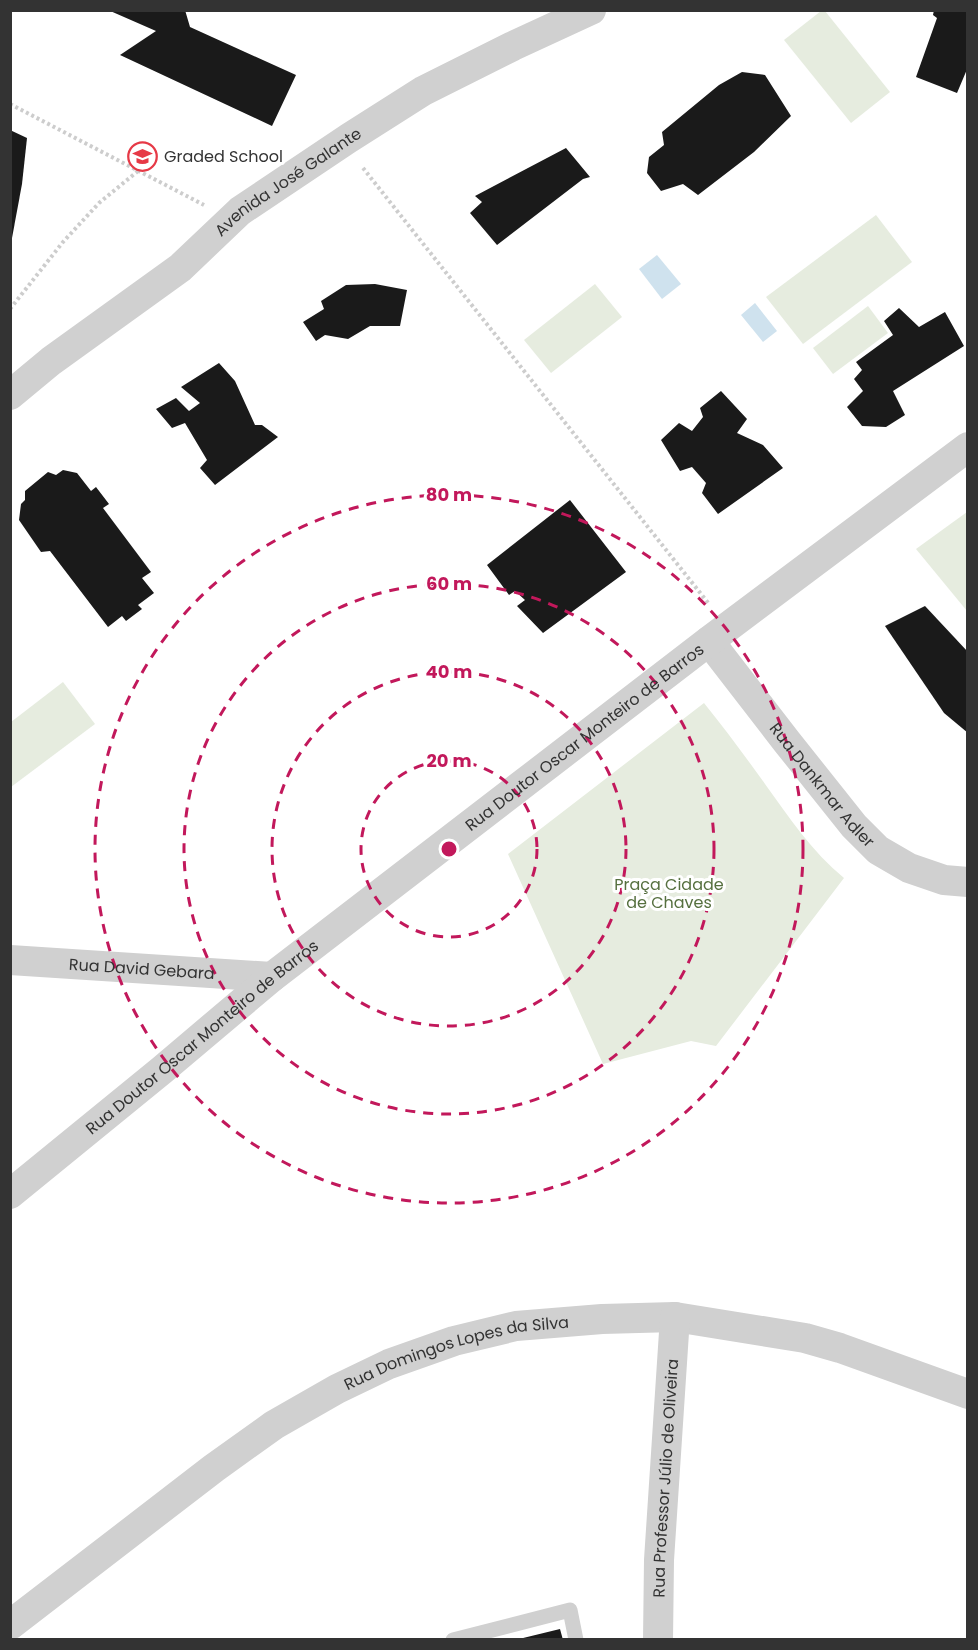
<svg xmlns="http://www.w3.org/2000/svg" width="978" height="1650" viewBox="0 0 978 1650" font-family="Poppins,sans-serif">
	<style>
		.green { fill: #e6ecdf }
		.water { fill: #cfe2ee }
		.building { fill: #1a1a1a }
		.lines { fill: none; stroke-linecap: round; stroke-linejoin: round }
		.path { stroke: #cdcdcd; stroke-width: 4; stroke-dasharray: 3 3; stroke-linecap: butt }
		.lane { stroke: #d0d0d0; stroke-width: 15 }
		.street { stroke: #d0d0d0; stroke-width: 30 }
		.ring { fill: none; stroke: #c2185b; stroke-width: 3; stroke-dasharray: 10 8 }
		.labels { text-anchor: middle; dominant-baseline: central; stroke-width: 6; stroke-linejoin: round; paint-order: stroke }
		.poi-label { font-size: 16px; fill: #333; stroke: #fff; text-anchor: start }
		.street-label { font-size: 16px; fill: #333; stroke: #fff }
		.park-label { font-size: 16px; fill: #56703f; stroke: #fff }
		.centre { fill: #c2185b; stroke: #fff; stroke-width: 3 }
		.ring-label { font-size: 18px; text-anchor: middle; font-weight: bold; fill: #c2185b; stroke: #fff; stroke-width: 6; stroke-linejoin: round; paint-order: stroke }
	</style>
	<rect width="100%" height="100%" fill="#fff"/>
	<g class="green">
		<path d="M821,11H825L890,92L851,123L784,40Z"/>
		<path d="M876,215L912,262L803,344L766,297Z"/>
		<path d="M595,284L622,317L551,373L524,340Z"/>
		<path d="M868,306L888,333L833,374L813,348Z"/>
		<path d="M967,512V611L916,549Z"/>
		<path d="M63,682L95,724L11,787V722Z"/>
		<path d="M704,703C725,729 745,756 765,784C789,817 812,852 844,878L716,1046L691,1041L603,1064L508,854Z"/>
	</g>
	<g class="water">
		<path d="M657,255L681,284L662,299L639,269Z"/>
		<path d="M755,303L777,331L763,342L741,315Z"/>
	</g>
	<g class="building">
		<path d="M108,10H185L190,27L296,75L272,126L120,55L156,31Z"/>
		<path d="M934,10H968V67L957,93L916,77L937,18L933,15Z"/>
		<path d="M742,72L765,75L791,116L754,152L698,195L683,184L661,191L647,173L649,157L664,145L662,132L719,85Z"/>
		<path d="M10,130L27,138L22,184L12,238Z"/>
		<path d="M566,148L590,177L583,179L497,245L470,213L482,202L475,196Z"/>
		<path d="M375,284L407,290L400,326H370L348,339L325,335L316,341L303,322L324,309L321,301L346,285Z"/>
		<path d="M899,308L919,327L945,312L964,346L893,391L905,415L886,427L862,426L847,407L863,391L854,379L862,370L856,362L893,335L884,321Z"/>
		<path d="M219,363L235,381L255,425H262L278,437L215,485L200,468L207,460L185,423L172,428L156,409L176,398L189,411L200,403L181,387Z"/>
		<path d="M721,391L747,419L737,433L763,445L783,468L718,514L702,493L706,483L692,467L680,471L661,440L679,423L692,431L703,417L700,408Z"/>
		<path d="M63,470L77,473L91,491L96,487L109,504L103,508L151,572L142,578L154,593L138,605L142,609L126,621L122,616L108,627L50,551L41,552L19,520L21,504L25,500V491L48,472L56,475Z"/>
		<path d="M570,500L626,572L543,633L517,606L525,600L515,591L509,595L487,565Z"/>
		<path d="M925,606L968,652V733L944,713L885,626Z"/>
		<path d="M560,1629L563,1640H520L519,1639Z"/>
	</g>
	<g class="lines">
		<g class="path">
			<path d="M10,104L204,205"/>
			<path d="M363,168L709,604"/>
			<path d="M10,309L63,242L99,203L138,171"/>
		</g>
		<path class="lane" d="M453,1640L570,1610L576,1640"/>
		<g class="street">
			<path id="s1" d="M10,395L51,361L180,268L240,211L349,138L423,91L513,46L591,10"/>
			<path id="s2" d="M709,641L787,742L854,826L878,850L909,868L944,880L968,882"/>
			<path id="s3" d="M10,960L272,977"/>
			<path id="s4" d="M10,1194L162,1070L272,977L709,641L968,447"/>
			<path id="s5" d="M10,1625L214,1468L274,1425L337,1389L389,1364L454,1341L516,1326L602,1319L675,1317L805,1338L840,1348L968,1394"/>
			<path id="s6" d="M658,1640L659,1560L675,1317"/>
		</g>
	</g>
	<g class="ring">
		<circle cx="449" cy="849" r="88"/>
		<circle cx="449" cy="849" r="177"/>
		<circle cx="449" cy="849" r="265"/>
		<circle cx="449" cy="849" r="354"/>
	</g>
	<defs>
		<symbol id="school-ring" viewBox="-11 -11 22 22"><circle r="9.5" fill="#fff" stroke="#e63946" stroke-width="1.5"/><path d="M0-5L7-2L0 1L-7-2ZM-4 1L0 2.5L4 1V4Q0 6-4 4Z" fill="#e63946"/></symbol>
	</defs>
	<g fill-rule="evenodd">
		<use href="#school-ring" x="126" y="140" width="33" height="33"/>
	</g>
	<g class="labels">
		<g class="poi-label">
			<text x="164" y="156">Graded School</text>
		</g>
		<g class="street-label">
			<text stroke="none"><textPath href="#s1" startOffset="351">Avenida José Galante</textPath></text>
			<text stroke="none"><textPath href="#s4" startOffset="734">Rua Doutor Oscar Monteiro de Barros</textPath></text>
			<text stroke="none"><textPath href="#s2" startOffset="183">Rua Dankmar Adler</textPath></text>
			<text stroke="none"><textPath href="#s3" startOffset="132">Rua David Gebara</textPath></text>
			<text stroke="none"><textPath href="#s4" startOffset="248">Rua Doutor Oscar Monteiro de Barros</textPath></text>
			<text stroke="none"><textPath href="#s5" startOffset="530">Rua Domingos Lopes da Silva</textPath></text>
			<text stroke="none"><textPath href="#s6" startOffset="162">Rua Professor Júlio de Oliveira</textPath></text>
		</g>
		<g class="park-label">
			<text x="669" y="884">Praça Cidade<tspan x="669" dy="18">de Chaves</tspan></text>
		</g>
	</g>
	<circle cx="449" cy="849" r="9" class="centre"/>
	<g class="ring-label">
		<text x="449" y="501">80 m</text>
		<text x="449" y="590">60 m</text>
		<text x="449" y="678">40 m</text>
		<text x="449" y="767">20 m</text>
	</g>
	<rect width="978" height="1650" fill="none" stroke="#333333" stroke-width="24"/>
</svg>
